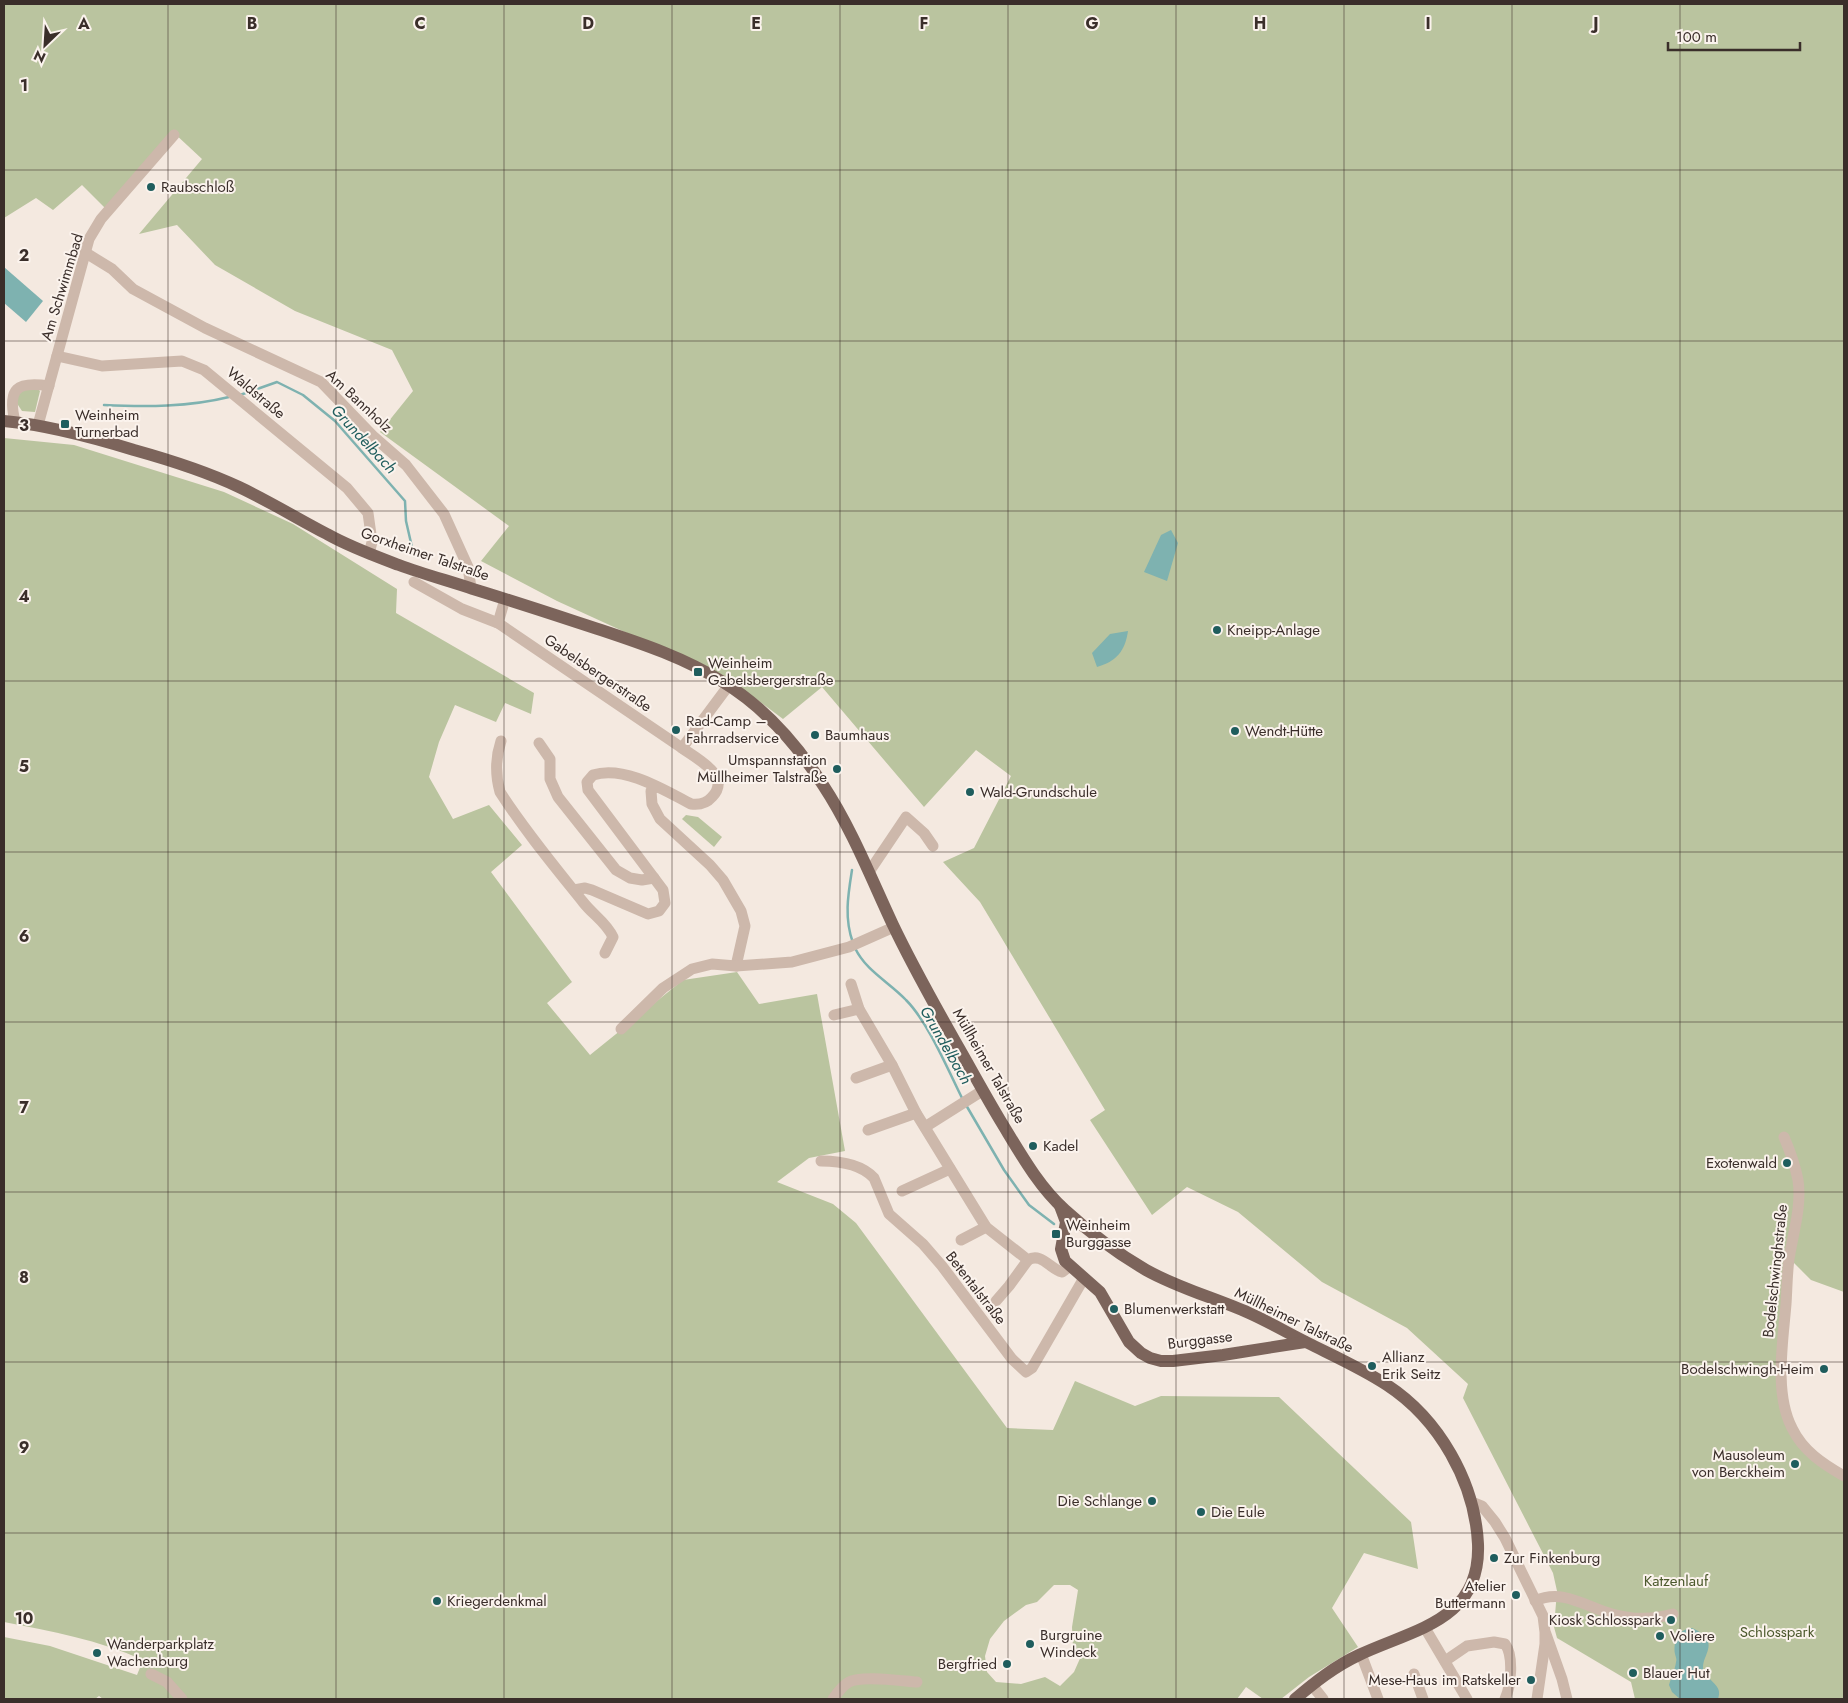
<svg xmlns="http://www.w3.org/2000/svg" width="1848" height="1703" viewBox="0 0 1848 1703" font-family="Jost,sans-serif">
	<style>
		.green { fill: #bac49f; fill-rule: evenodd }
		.water { fill: #7eb2b0 }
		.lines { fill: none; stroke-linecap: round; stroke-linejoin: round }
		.stream { stroke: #7eb2b0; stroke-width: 2.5 }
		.minor { stroke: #cdb8ab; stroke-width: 11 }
		.major { stroke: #7c645b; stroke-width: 12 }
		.grid { fill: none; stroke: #3a2e2a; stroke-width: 1; stroke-opacity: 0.55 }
		.poi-dot { fill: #1f5d5d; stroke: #fbf3ed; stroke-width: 2 }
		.labels { text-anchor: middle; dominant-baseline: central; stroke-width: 4; stroke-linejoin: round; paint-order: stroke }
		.poi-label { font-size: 15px; fill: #3a2e2a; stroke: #fbf3ed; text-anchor: start }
		.street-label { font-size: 15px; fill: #3a2e2a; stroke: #fbf3ed }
		.park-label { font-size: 15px; fill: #4c592d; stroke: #fbf3ed }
		.water-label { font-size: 16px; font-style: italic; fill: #1f5d5d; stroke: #fbf3ed }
		.grid-label { font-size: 16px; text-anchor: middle; font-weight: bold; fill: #3a2e2a; stroke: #fbf3ed; stroke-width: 4; stroke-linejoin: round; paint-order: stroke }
	</style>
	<rect width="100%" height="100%" fill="#f4e9e0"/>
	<g class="green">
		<path d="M4,4H1844V1292L1811,1280L1785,1254L1779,1340L1788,1430L1844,1480V1699H1635L1631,1682L1557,1638L1554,1627L1557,1591L1553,1573L1463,1398L1468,1384L1407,1328L1322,1282L1238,1212L1187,1187L1152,1215L1090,1120L1105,1110L980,902L943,862L974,848L1011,776L976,750L924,807L822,687L783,719L732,681L557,601L481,561L509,526L380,432L413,391L392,350L295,311L215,265L177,225L139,234L202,159L173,132L105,208L82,185L53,210L36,198L4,218Z"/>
		<path d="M37,388L40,391L35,412L22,411L16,402L20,391Z"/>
		<path d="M4,438L74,445L224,492L293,524L397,589L396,613L534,693L531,714L505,703L496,722L455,705L439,742L429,777L453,819L489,805L522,845L491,872L572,982L547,1003L590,1055L683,980L737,972L759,1004L817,994L845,1151L809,1158L777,1182L833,1204L856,1223L1007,1428L1053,1430L1075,1381L1135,1406L1161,1396L1279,1397L1411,1522L1418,1569L1364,1553L1332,1608L1358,1647L1309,1677L1281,1699H1263L1246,1687L1237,1699H103L99,1696L95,1699H4V1637L50,1646L137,1675L143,1660C99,1640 51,1631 4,1622ZM1054,1585H1070L1078,1590L1072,1627L1073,1649L1082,1654L1074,1672L1060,1686L1045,1677L1021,1684L996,1682L987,1672L985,1656L990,1639L1004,1621L1026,1605L1037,1602Z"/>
		<path d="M686,815L698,817L722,837L714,847L682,819Z"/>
	</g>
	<g class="water">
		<path d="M4,267L43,301L26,322L4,303Z"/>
		<path d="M1171,530L1178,543L1167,581L1144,572L1161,535Z"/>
		<path d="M1128,631C1125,651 1117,661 1097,667L1092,653L1110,634Z"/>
		<path d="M1692,1628C1726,1643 1696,1658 1705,1673C1711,1683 1723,1686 1718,1699H1680L1672,1692L1669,1685C1671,1678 1675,1670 1676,1662C1677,1659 1676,1658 1675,1654C1673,1642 1678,1629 1692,1628Z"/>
	</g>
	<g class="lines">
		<g class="stream">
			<path d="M240,395L277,382L303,395L335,421L405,501L406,521L414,556"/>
			<path d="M104,405C146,407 189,407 229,397"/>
			<path d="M852,870C848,895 844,918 853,943"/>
			<path d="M855,948C866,971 889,982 906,1000C928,1022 948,1070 962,1098"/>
			<path d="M966,1105L1004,1170L1029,1205L1054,1224"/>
		</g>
		<g class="minor">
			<path d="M86,253L112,269L133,289L205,328L321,382L374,437L406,465L444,514L468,567L471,588"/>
			<path d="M57,356L102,366L182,361L204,370L347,488L368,513L372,542L369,554"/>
			<path d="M15,422C7,388 17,381 49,386"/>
			<path d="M38,425L89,239L101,219L174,135"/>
			<path d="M414,582L462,609L498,623L682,748C697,759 732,776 712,797C706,804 699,805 691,804C664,790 624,765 593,775L587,782L588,790L663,890L665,903L659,911L648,914L592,890L585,888L574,890"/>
			<path d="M498,623L505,599"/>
			<path d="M501,741C495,759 495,774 500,792C525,831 555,867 583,902C593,915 606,922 613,937L605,953"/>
			<path d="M539,743L550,759V779L558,797L616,870L630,878L642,880L654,878"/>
			<path d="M682,748L729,685"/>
			<path d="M655,787L651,791L652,804L660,819L710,865L723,880L741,911L745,926L736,966"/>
			<path d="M869,872L906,817L924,833L933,846"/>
			<path d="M851,984L859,1009L892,1065L916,1113L986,1227L1028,1260C1041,1252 1050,1269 1062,1272L1070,1266"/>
			<path d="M834,1015L859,1009"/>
			<path d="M621,1029L663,988L692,969L712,964L736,966L792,962L849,947L894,927"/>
			<path d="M856,1078L892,1065"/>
			<path d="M925,1127L982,1091"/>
			<path d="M868,1130L916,1113"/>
			<path d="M1784,1137C1790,1151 1795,1165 1798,1180C1802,1206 1793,1233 1789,1259C1787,1274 1787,1289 1786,1304C1783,1342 1774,1393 1792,1428C1803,1451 1823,1464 1844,1476"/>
			<path d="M821,1161C839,1161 861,1164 874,1178L889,1214L923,1244L942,1266L1012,1359L1026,1372L1032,1368L1084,1278"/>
			<path d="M902,1191L950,1169"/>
			<path d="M961,1240L986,1227"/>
			<path d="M996,1301L1009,1286L1028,1260"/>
			<path d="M1472,1502L1482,1506L1495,1522L1505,1538L1543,1616L1545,1632V1644L1537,1699"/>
			<path d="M1535,1601C1563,1588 1586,1607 1612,1614C1633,1620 1652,1620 1673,1614"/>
			<path d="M1425,1628L1467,1699"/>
			<path d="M1546,1634L1562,1679L1567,1699"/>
			<path d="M1361,1654L1378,1699"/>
			<path d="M1445,1661L1467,1646L1494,1642L1505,1644C1514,1656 1511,1686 1505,1699"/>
			<path d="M151,1674L167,1682L182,1699"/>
			<path d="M1414,1674L1423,1699"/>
			<path d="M1312,1685L1323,1699"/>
			<path d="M833,1699C838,1692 842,1686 849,1682C862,1675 902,1681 917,1682"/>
		</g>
		<g class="major">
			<path d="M4,421C48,425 92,437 134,450C170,460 205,471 239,487C269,501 298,519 327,534C350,547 375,556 399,565C423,574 449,581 473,589C516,602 558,616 601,630C643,644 685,658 723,682C764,707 798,746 823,785C852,829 871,878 893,925C912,965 934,1004 956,1043C971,1069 985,1095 1000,1120C1019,1151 1038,1186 1065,1210C1090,1233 1117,1253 1146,1270C1178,1288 1215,1298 1249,1313C1269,1322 1288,1333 1308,1343C1334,1356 1363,1369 1387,1385C1439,1419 1475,1482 1478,1544C1481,1621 1414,1629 1359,1655C1335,1666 1314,1683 1295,1699"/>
			<path d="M1060,1206L1066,1222L1061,1249L1065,1261L1100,1292L1129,1342L1141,1353L1150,1358L1161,1361H1173L1223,1355L1305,1342"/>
		</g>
	</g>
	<path class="grid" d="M168,4V1699M336,4V1699M504,4V1699M672,4V1699M840,4V1699M1008,4V1699M1176,4V1699M1344,4V1699M1512,4V1699M1680,4V1699M4,170H1844M4,341H1844M4,511H1844M4,681H1844M4,852H1844M4,1022H1844M4,1192H1844M4,1362H1844M4,1533H1844"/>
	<g class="poi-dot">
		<circle cx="151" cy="187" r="5"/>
		<rect x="60" y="419" width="10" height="10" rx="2.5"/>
		<circle cx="1217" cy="630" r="5"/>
		<rect x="693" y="667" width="10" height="10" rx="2.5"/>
		<circle cx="676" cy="730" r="5"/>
		<circle cx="1235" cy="731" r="5"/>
		<circle cx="815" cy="735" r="5"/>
		<circle cx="837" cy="769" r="5"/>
		<circle cx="970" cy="792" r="5"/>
		<circle cx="1033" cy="1146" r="5"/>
		<circle cx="1787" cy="1163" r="5"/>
		<rect x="1051" y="1229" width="10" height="10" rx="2.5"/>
		<circle cx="1114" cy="1309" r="5"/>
		<circle cx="1372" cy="1366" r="5"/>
		<circle cx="1824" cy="1369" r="5"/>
		<circle cx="1795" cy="1464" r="5"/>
		<circle cx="1152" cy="1501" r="5"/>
		<circle cx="1201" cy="1512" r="5"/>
		<circle cx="1494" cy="1558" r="5"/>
		<circle cx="1516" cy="1595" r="5"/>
		<circle cx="437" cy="1601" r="5"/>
		<circle cx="1671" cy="1620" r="5"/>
		<circle cx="1660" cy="1636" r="5"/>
		<circle cx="1030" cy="1644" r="5"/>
		<circle cx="97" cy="1653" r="5"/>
		<circle cx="1007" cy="1664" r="5"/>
		<circle cx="1633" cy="1673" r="5"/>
		<circle cx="1531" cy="1680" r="5"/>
	</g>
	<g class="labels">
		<g class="poi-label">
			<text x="161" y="187">Raubschloß</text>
			<text x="75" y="415">Weinheim<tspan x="75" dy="17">Turnerbad</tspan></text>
			<text x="1227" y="630">Kneipp-Anlage</text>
			<text x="708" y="663">Weinheim<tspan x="708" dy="17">Gabelsbergerstraße</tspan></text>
			<text x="686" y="721">Rad-Camp –<tspan x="686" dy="17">Fahrradservice</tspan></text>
			<text x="1245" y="731">Wendt-Hütte</text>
			<text x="825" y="735">Baumhaus</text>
			<text x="827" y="760" text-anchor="end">Umspannstation<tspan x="827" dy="17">Müllheimer Talstraße</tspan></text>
			<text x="980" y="792">Wald-Grundschule</text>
			<text x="1043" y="1146">Kadel</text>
			<text x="1777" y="1163" text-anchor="end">Exotenwald</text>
			<text x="1066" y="1225">Weinheim<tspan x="1066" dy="17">Burggasse</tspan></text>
			<text x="1124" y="1309">Blumenwerkstatt</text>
			<text x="1382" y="1357">Allianz<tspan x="1382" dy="17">Erik Seitz</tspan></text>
			<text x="1814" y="1369" text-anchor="end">Bodelschwingh-Heim</text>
			<text x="1785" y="1455" text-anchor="end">Mausoleum<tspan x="1785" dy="17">von Berckheim</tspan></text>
			<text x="1142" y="1501" text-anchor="end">Die Schlange</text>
			<text x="1211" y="1512">Die Eule</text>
			<text x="1504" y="1558">Zur Finkenburg</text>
			<text x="1506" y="1586" text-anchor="end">Atelier<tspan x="1506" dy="17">Buttermann</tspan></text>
			<text x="447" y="1601">Kriegerdenkmal</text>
			<text x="1661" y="1620" text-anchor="end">Kiosk Schlosspark</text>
			<text x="1040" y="1635">Burgruine<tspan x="1040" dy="17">Windeck</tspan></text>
			<text x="1670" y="1636">Voliere</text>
			<text x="107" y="1644">Wanderparkplatz<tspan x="107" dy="17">Wachenburg</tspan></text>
			<text x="997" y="1664" text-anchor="end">Bergfried</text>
			<text x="1643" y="1673">Blauer Hut</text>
			<text x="1521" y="1680" text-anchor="end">Mese-Haus im Ratskeller</text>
		</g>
		<g class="street-label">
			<text transform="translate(62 287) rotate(-73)">Am Schwimmbad</text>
			<text transform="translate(256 393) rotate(40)">Waldstraße</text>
			<text transform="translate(359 401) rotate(43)">Am Bannholz</text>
			<text transform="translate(425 554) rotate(19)">Gorxheimer Talstraße</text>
			<text transform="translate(598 673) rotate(34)">Gabelsbergerstraße</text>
			<text transform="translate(989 1066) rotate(60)">Müllheimer Talstraße</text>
			<text transform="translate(1775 1271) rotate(-84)">Bodelschwinghstraße</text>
			<text transform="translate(976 1288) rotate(52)">Betentalstraße</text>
			<text transform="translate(1294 1320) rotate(26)">Müllheimer Talstraße</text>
			<text transform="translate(1200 1340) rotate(-7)">Burggasse</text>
		</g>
		<g class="park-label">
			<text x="1676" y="1581">Katzenlauf</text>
			<text x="1777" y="1632">Schlosspark</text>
		</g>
		<g class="water-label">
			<text transform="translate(364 439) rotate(47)">Grundelbach</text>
			<text transform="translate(946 1045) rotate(60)">Grundelbach</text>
		</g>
	</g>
	<g class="grid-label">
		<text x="84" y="29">A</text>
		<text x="252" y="29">B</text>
		<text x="420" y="29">C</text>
		<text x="588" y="29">D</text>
		<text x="756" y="29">E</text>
		<text x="924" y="29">F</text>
		<text x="1092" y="29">G</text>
		<text x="1260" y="29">H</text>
		<text x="1428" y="29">I</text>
		<text x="1596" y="29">J</text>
		<text x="24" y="91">1</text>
		<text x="24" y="261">2</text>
		<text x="24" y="431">3</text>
		<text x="24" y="602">4</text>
		<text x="24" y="772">5</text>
		<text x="24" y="942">6</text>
		<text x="24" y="1113">7</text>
		<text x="24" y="1283">8</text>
		<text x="24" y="1453">9</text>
		<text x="24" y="1624">10</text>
	</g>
	<rect width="1848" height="1703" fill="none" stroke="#3a2e2a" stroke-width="10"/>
	<g transform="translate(45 45) rotate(205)" stroke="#fbf3ed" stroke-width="4" paint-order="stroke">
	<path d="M0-4L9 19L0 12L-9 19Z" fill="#3a2e2a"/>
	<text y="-8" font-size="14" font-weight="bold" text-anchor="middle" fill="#3a2e2a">N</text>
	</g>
	<path d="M1668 42v8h132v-8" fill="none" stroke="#3a2e2a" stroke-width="2.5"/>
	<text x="1676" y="42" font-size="15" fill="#3a2e2a" stroke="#fbf3ed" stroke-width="4" paint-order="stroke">100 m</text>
</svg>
